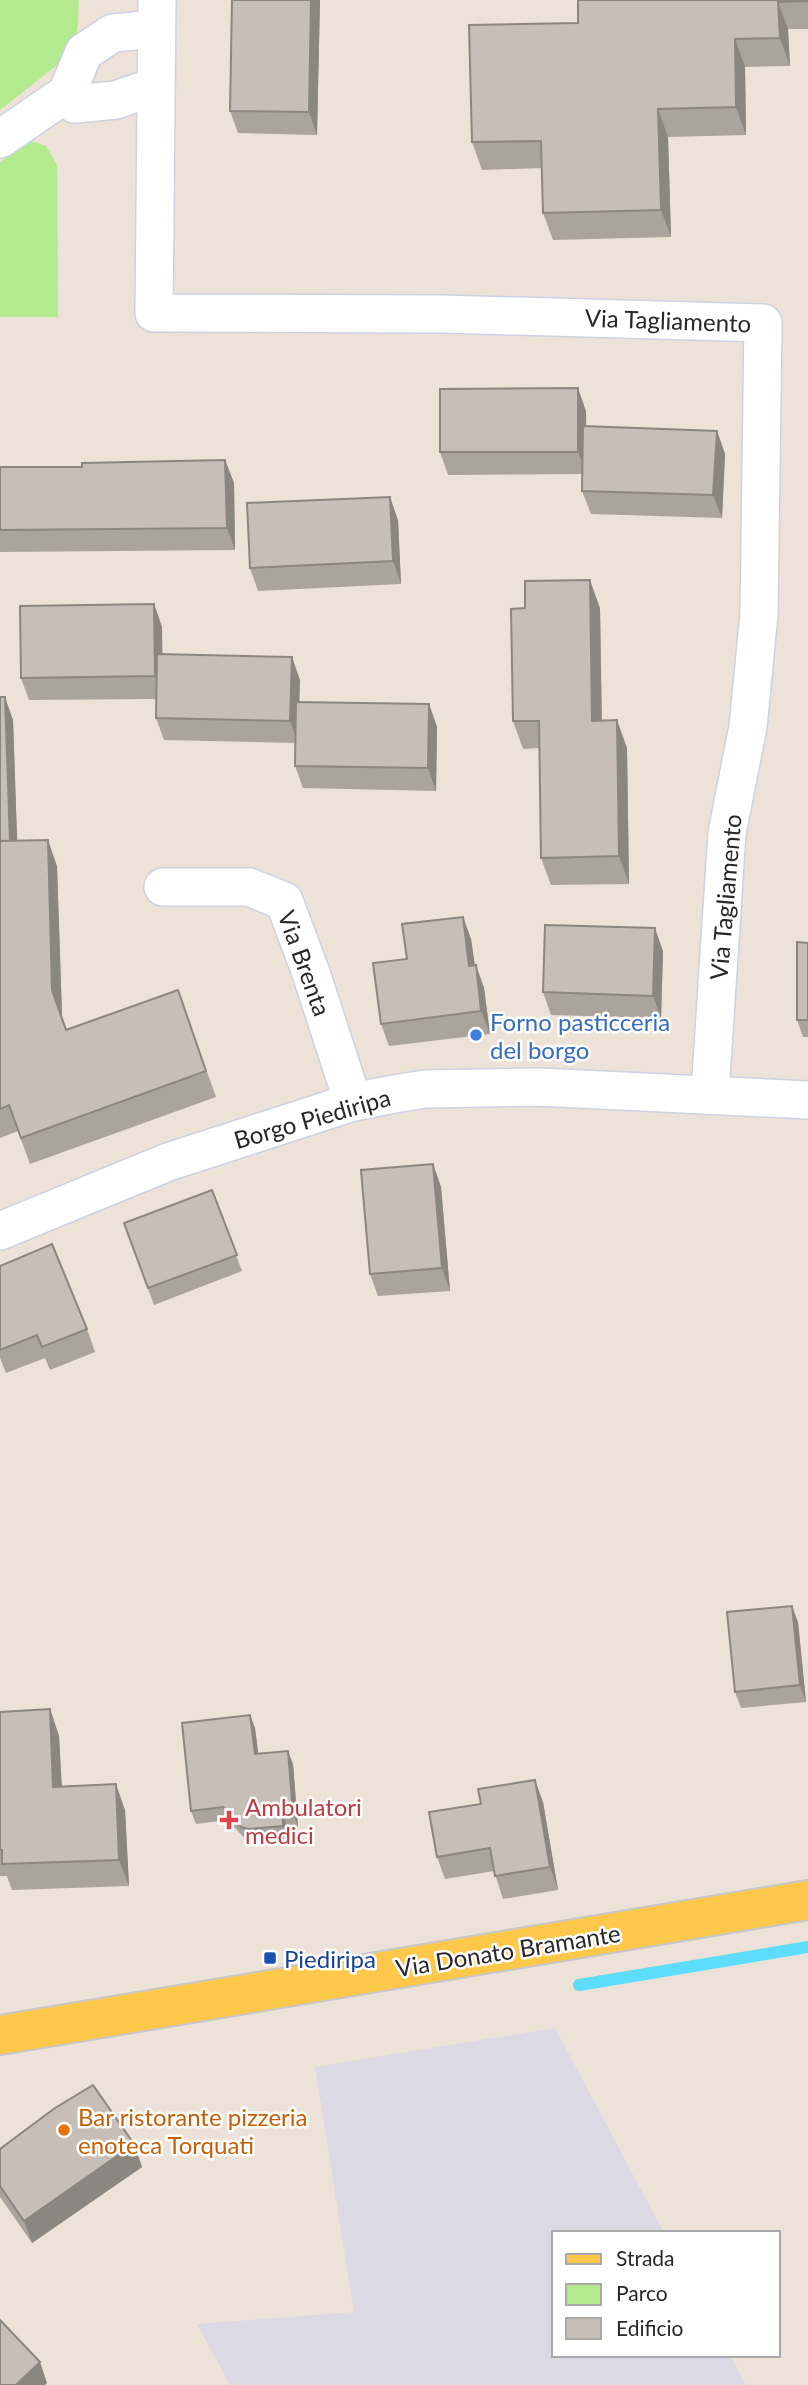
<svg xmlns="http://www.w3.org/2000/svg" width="808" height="2385" viewBox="0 0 808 2385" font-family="Lato,sans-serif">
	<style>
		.industrial { fill: #dbd9e3 }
		.green { fill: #b3ea8d }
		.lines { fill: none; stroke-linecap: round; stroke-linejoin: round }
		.stream { stroke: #5ddcfb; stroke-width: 12 }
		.minor-casing { stroke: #cdd2e3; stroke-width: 40 }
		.primary-casing { stroke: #c7c7c7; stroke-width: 42 }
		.minor { stroke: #fff; stroke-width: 37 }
		.primary { stroke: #ffc84a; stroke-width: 38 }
		.wall { fill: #aba49d }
		.shaded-wall { fill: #8b8680 }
		.building { fill: #c7bfb7; stroke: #8b8680; stroke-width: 2 }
		.shop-dot { fill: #3f7fe0; stroke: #fff; stroke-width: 2.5 }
		.health-dot { fill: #e0444e; stroke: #fff; stroke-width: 2.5 }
		.transit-dot { fill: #1a4fb4; stroke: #fff; stroke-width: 2.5 }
		.food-dot { fill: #e8710a; stroke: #fff; stroke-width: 2.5 }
		.labels { text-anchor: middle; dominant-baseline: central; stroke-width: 5; stroke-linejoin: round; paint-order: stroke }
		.street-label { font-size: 24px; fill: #282828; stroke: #fff }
		.shop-label { font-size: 24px; fill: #366cbe; stroke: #fff; text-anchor: start }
		.health-label { font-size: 24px; fill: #be3a42; stroke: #fff; text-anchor: start }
		.transit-label { font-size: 24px; fill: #164399; stroke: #fff; text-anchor: start }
		.food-label { font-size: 24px; fill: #c56008; stroke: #fff; text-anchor: start }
	</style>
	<rect width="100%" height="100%" fill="#ece2d7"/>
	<path class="industrial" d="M555,2028L664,2233H554V2355H730L746,2385H230L197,2324L354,2312L315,2067Z"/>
	<g class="green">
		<path d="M0,0H79L76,50L0,110Z"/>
		<path d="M28,140L46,146L57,165L58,317H0V162Z"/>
	</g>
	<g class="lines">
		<path class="stream" d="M579,1985L808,1947"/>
		<defs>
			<g id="minor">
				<path d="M157,0L154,313L442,314L763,323L759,614L748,727L727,833L710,1093"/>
				<path d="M67,93L75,104L116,100L139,92L155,91"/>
				<path d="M0,139L67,93L84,52L113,33L156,29"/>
				<path d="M163,887H249L284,901L311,973L353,1102"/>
				<path d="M0,1231L168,1162L353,1102L394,1094L425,1089L539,1087L808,1100"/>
			</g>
			<path id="primary" d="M0,2035L808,1900"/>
		</defs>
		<use href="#minor" class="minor-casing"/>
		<use href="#primary" class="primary-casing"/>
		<use href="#minor" class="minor"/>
		<use href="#primary" class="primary"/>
	</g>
	<g class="wall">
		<path d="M320,0L317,135L238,133L230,111Z"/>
		<path d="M578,0H808V29H788L790,66L745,67L746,135L668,137L671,237L553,240L543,213L542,168L482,170L472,142L578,23Z"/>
		<path d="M586,411V426L717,431L725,454L722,518L591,514L582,491L583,474L448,475L440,452Z"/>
		<path d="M225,460L234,483L235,550L0,552V467H82Z"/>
		<path d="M398,520L401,584L258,591L250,568Z"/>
		<path d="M154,604L162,627V654L300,680L299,702L429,704L437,727L436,791L303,788L295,766V743L164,740L156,718V699L29,700L21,678Z"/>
		<path d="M600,608L602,720L627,748L629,884L551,885L541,858L540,748L523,749L513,721Z"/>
		<path d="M0,697L13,720L17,840L57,866L62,1016L67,1030L178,990L216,1097L30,1164L18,1131L0,1138Z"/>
		<path d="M463,917L471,939L475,965L484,988L490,1034L389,1046L381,1024L407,959Z"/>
		<path d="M808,943V1037H803L797,1020Z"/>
		<path d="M663,951L661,1018L551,1015L543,992Z"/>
		<path d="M433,1164L441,1187L450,1291L378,1296L370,1274Z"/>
		<path d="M212,1190L242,1271L154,1305L124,1223Z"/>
		<path d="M0,1266L87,1329L95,1352L50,1370L45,1358L6,1373L0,1358Z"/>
		<path d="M798,1622L806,1702L741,1708L735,1692Z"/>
		<path d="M50,1709L59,1736L62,1786L125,1810L129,1886L12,1890L7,1876H0V1712Z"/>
		<path d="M255,1728L258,1753L293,1764L298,1827L288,1829V1839L253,1842L246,1840L228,1820L196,1824L191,1811Z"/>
		<path d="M543,1802L558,1890L503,1899L494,1871L445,1879L437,1857Z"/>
		<path d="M134,2144L142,2167L32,2243L0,2197V2149Z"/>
	</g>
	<g class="shaded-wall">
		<path d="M311,0H320L317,135L309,112Z"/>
		<path d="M778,2L788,29L790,66L780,38Z"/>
		<path d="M735,39L745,67L746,135L736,107Z"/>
		<path d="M658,109L668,137L671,237L661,210Z"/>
		<path d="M578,388L586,411L587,474L578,452Z"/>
		<path d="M717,431L725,454L722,518L713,495Z"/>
		<path d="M225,460L234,483L235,550L227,528Z"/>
		<path d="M390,497L398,520L401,584L393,561Z"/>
		<path d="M590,580L600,608L602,748L592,721Z"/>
		<path d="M154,604L162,627L163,698L155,676Z"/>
		<path d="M292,657L300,680L298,743L290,721Z"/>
		<path d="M5,697L13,720L18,864L10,841Z"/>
		<path d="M429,704L437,727L436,791L428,768Z"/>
		<path d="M617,720L627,748L629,884L619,856Z"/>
		<path d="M48,840L57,866L62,1016L52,990Z"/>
		<path d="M463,917L471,939L478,989L469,966Z"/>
		<path d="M655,928L663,951L661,1018L653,996Z"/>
		<path d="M476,965L484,988L490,1034L481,1011Z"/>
		<path d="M433,1164L441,1187L450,1291L442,1268Z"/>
		<path d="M792,1606L798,1622L806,1702L800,1685Z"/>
		<path d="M50,1709L59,1736L63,1813L53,1787Z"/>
		<path d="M250,1715L255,1728L260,1767L255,1754Z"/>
		<path d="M288,1751L293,1764L298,1827L293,1813Z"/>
		<path d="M535,1780L543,1802L558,1890L550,1867Z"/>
		<path d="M116,1784L125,1810L129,1886L119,1860Z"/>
		<path d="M283,1815L288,1829V1839L283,1826Z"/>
		<path d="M134,2144L142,2167L32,2243L24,2221Z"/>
		<path d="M40,2362L47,2383L45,2385H16Z"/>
	</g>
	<g class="building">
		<path d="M232,0H311L309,112L230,111Z"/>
		<path d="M578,0H808V1L778,2L780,38L735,39L736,107L658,109L661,210L543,213L541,141L472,142L469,25L578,23Z"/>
		<path d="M578,388V452H440V389Z"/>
		<path d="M583,426L717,431L713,495L582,491Z"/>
		<path d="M225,460L227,528L0,530V467H82V463Z"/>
		<path d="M390,497L393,561L250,568L247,503Z"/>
		<path d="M590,580L592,721L617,720L619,856L541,858L539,721H513L511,609L525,608V581Z"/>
		<path d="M154,604L155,676L21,678L20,606Z"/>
		<path d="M157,654L292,657L290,721L156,718Z"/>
		<path d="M0,697H5L10,841H0Z"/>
		<path d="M296,702L429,704L428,768L295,766Z"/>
		<path d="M48,840L52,990L66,1030L178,990L206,1071L21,1138L9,1105L0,1109V841Z"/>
		<path d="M463,917L469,966L476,965L481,1011L381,1024L373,963L407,959L402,924Z"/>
		<path d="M545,925L655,928L653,996L543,992Z"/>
		<path d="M797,942L808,943V1020H797Z"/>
		<path d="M433,1164L442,1268L370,1274L361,1170Z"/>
		<path d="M212,1190L237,1255L148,1288L124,1223Z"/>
		<path d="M52,1244L87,1329L42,1347L37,1335L0,1350V1266Z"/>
		<path d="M792,1606L800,1685L735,1692L727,1612Z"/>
		<path d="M50,1709L53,1787L116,1784L119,1860L2,1864V1850H0V1712Z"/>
		<path d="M250,1715L255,1754L288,1751L293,1813L283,1815V1826L249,1829L241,1827L223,1807L191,1811L182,1723Z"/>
		<path d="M535,1780L550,1867L495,1876L490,1848L437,1857L429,1812L481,1804L478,1789Z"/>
		<path d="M93,2085L134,2144L24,2221L0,2186V2149L55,2108Z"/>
		<path d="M0,2320L40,2362L16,2385H0Z"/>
	</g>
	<circle class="shop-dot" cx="476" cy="1035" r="7"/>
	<path class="health-dot" d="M225.5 1809.5h7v7h7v7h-7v7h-7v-7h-7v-7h7z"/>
	<rect class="transit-dot" x="263" y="1951" width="14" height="14" rx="3.5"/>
	<circle class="food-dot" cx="64" cy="2130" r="7"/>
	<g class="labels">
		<g class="street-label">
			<text transform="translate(668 320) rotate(2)">Via Tagliamento</text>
			<text transform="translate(725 897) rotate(-85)">Via Tagliamento</text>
			<text transform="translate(305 963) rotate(70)">Via Brenta</text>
			<text transform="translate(312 1118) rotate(-16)">Borgo Piediripa</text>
			<text transform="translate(508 1950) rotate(-9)">Via Donato Bramante</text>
		</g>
		<g class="shop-label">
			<text x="490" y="1021">Forno pasticceria<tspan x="490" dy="28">del borgo</tspan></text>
		</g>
		<g class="health-label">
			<text x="245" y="1806">Ambulatori<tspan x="245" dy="28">medici</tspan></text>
		</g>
		<g class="transit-label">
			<text x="284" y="1958">Piediripa</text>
		</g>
		<g class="food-label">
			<text x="78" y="2116">Bar ristorante pizzeria<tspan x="78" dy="28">enoteca Torquati</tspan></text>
		</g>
	</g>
	<rect x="552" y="2231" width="228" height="126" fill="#ffffff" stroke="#a9a9a9" stroke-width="2"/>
	<rect x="566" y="2254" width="35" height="10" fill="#ffc84a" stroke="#a9a9a9" stroke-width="2"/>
	<text x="616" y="2266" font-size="21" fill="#282828">Strada</text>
	<rect x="566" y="2284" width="35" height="21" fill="#b3ea8d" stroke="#a9a9a9" stroke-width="2"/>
	<text x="616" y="2301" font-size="21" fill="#282828">Parco</text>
	<rect x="566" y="2318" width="35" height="21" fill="#c7bfb7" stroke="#a9a9a9" stroke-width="2"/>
	<text x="616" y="2336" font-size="21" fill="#282828">Edificio</text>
</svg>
